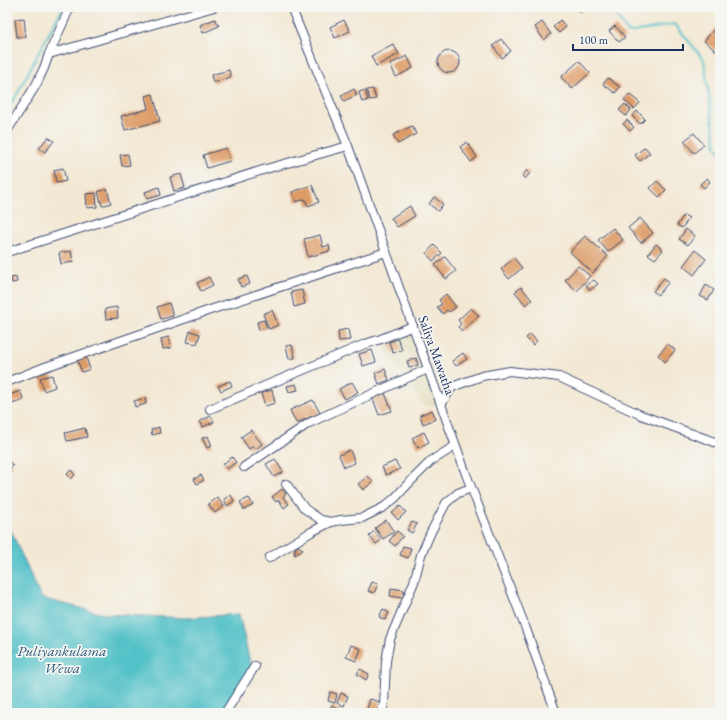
<svg xmlns="http://www.w3.org/2000/svg" width="727" height="720" viewBox="0 0 727 720" font-family="'EB Garamond',serif">
	<style>
		.built { fill: #e2dcba }
		.water { fill: #53c1c8; stroke: #377893 }
		.lines { fill: none; stroke-linecap: round; stroke-linejoin: round }
		.stream { stroke: #53c1c8; stroke-width: 2 }
		.building { fill: #dd9b66 }
		.minor-casing { stroke: #3b4b70; stroke-width: 10 }
		.minor { stroke: #fff; stroke-width: 8 }
		.labels { text-anchor: middle; dominant-baseline: central; stroke-width: 3.5; stroke-linejoin: round; paint-order: stroke }
		.street-label { font-size: 14px; fill: #1b2f5e; stroke: #f6f6f2 }
		.water-label { font-size: 15px; font-style: italic; fill: #2c5b7e; stroke: #f6f6f2 }
	</style>
	<rect width="100%" height="100%" fill="#f6f6f2"/>
	<filter id="ink" filterUnits="userSpaceOnUse"><feTurbulence type="fractalNoise" baseFrequency=".025" numOctaves="2"/><feDisplacementMap in="SourceGraphic" scale="8" xChannelSelector="R" yChannelSelector="G"/><feConvolveMatrix kernelMatrix="1 2 1 2 8 2 1 2 1" color-interpolation-filters="sRGB"/></filter>
	<filter id="wash" filterUnits="userSpaceOnUse"><feTurbulence type="fractalNoise" baseFrequency=".012" numOctaves="4" result="noise"/><feDisplacementMap in="SourceGraphic" scale="16" xChannelSelector="R" yChannelSelector="G"/><feGaussianBlur stdDeviation="0.9" result="paint"/><feColorMatrix in="noise" values="0 0 0 0 0 0 0 0 0 0 0 0 0 0 0 0 0 1.4 0 .05"/><feComposite in="paint" operator="in"/></filter>
	<g filter="url(#wash)">
		<rect width="100%" height="100%" fill="#f3e8d4"/>
		<path class="built" d="M413,326L441,405L426,406L421,402L407,378L402,373L395,367L381,339Z"/>
		<path class="water" d="M8,524L41,598L104,614L185,618L239,614L251,667L221,713H7V525Z"/>
		<g class="lines">
			<g class="stream">
				<path d="M609,7L629,33L675,24L704,60L716,147L720,152"/>
				<path d="M7,110L16,96L63,7"/>
			</g>
		</g>
		<g id="blocks">
			<g class="building">
				<path d="M576,7H589L580,12Z"/>
				<path d="M24,18L26,37H17L15,19Z"/>
				<path d="M215,19L219,26L203,33L200,25Z"/>
				<path d="M344,20L350,31L335,38L330,27Z"/>
				<path d="M560,20L566,27L559,33L553,27Z"/>
				<path d="M542,22L551,34L544,40L535,27Z"/>
				<path d="M615,26L625,37L619,42L609,31Z"/>
				<path d="M715,28L720,33V47L716,51L704,41Z"/>
				<path d="M501,39L511,51L502,58L493,46Z"/>
				<path d="M393,44L399,54L376,66L371,56Z"/>
				<circle cx="449" cy="62" r="11"/>
				<path d="M407,56L413,68L396,77L390,64Z"/>
				<path d="M579,61L590,73L572,89L561,77Z"/>
				<path d="M229,70L231,77L213,83L211,75Z"/>
				<path d="M608,78L620,87L615,93L603,84Z"/>
				<path d="M354,89L357,95L344,101L341,96Z"/>
				<path d="M373,89L376,99L370,100L367,90Z"/>
				<path d="M365,90L368,100L362,102L359,92Z"/>
				<path d="M153,94L160,121L125,130L121,116L148,109L145,96Z"/>
				<path d="M629,94L640,103L634,109L624,100Z"/>
				<path d="M625,104L631,110L626,116L619,110Z"/>
				<path d="M637,111L645,119L640,124L632,116Z"/>
				<path d="M627,120L634,127L630,131L623,124Z"/>
				<path d="M412,126L416,134L398,144L393,135Z"/>
				<path d="M694,133L704,145L694,153L684,141Z"/>
				<path d="M48,137L54,141L45,152L39,148Z"/>
				<path d="M467,142L477,157L471,162L460,147Z"/>
				<path d="M645,147L650,153L640,161L635,155Z"/>
				<path d="M226,148L230,161L207,168L203,155Z"/>
				<path d="M128,154L130,165L122,166L120,155Z"/>
				<path d="M63,168L66,181L56,183L54,170Z"/>
				<path d="M527,170L530,173L525,179L522,176Z"/>
				<path d="M181,174L185,188L174,191L170,177Z"/>
				<path d="M707,178L710,182L704,188L700,184Z"/>
				<path d="M657,181L666,190L659,197L650,188Z"/>
				<path d="M312,185L319,202L308,206L305,199L296,202L292,192Z"/>
				<path d="M159,187L161,195L147,199L145,192Z"/>
				<path d="M107,189L111,203L102,206L98,192Z"/>
				<path d="M96,193L97,207L87,208L86,194Z"/>
				<path d="M434,197L443,204L438,211L429,204Z"/>
				<path d="M410,206L415,216L397,227L391,218Z"/>
				<path d="M684,215L689,218L682,228L677,225Z"/>
				<path d="M640,218L653,233L641,243L628,228Z"/>
				<path d="M613,228L623,240L608,252L598,240Z"/>
				<path d="M686,229L695,236L688,245L679,239Z"/>
				<path d="M320,235L323,247L329,245L330,251L308,257L304,239Z"/>
				<path d="M585,236L608,256L593,273L570,252Z"/>
				<path d="M656,244L663,250L655,259L648,254Z"/>
				<path d="M434,245L442,253L433,261L426,253Z"/>
				<path d="M695,250L706,259L694,275L683,266Z"/>
				<path d="M71,251L73,262L61,264L59,253Z"/>
				<path d="M445,257L456,271L446,279L435,265Z"/>
				<path d="M514,258L522,268L509,279L501,269Z"/>
				<path d="M578,266L590,276L577,291L565,280Z"/>
				<path d="M247,276L250,284L241,287L238,279Z"/>
				<path d="M16,277L17,282L12,283L11,278Z"/>
				<path d="M209,277L213,285L201,291L197,283Z"/>
				<path d="M664,278L669,282L658,295L653,291Z"/>
				<path d="M594,280L598,284L590,290L586,285Z"/>
				<path d="M706,285L714,290L708,300L700,296Z"/>
				<path d="M521,287L532,300L526,305L515,292Z"/>
				<path d="M302,290L305,304L294,307L291,292Z"/>
				<path d="M446,294L456,307L449,312L447,310L443,314L437,307L442,304L439,300Z"/>
				<path d="M169,303L173,316L161,319L157,307Z"/>
				<path d="M117,307L118,318L106,319L105,309Z"/>
				<path d="M471,308L479,316L462,331L458,327L461,324L458,320Z"/>
				<path d="M272,310L278,325L269,329L263,314Z"/>
				<path d="M264,320L267,328L259,330L257,322Z"/>
				<path d="M348,329L350,340L339,341L338,331Z"/>
				<path d="M190,331L200,334L197,344L187,342Z"/>
				<path d="M530,334L537,341L533,345L526,338Z"/>
				<path d="M169,337L171,348L163,349L161,339Z"/>
				<path d="M398,339L402,350L393,353L389,342Z"/>
				<path d="M668,344L675,350L665,362L658,355Z"/>
				<path d="M292,345L295,358L289,359L286,346Z"/>
				<path d="M372,350L376,362L363,366L359,354Z"/>
				<path d="M463,353L467,359L456,366L452,361Z"/>
				<path d="M86,357L90,369L82,372L77,360Z"/>
				<path d="M416,358L418,365L409,368L407,361Z"/>
				<path d="M385,369L389,380L379,384L375,373Z"/>
				<path d="M52,375L55,387L44,391L40,378Z"/>
				<path d="M230,381L232,386L221,391L218,386Z"/>
				<path d="M352,382L358,392L345,399L339,389Z"/>
				<path d="M296,384L298,390L289,392L287,386Z"/>
				<path d="M272,390L275,403L265,406L261,393Z"/>
				<path d="M20,391L24,400L9,405L7,400V396Z"/>
				<path d="M384,391L392,411L379,415L372,396Z"/>
				<path d="M145,398L146,404L135,407L134,401Z"/>
				<path d="M313,400L320,413L296,423L290,410Z"/>
				<path d="M432,410L436,419L423,424L420,415Z"/>
				<path d="M211,416L214,422L203,427L200,421Z"/>
				<path d="M159,427L160,433L152,435L151,430Z"/>
				<path d="M85,428L87,437L67,441L65,433Z"/>
				<path d="M251,430L262,444L256,449L254,446L249,449L241,437Z"/>
				<path d="M424,432L429,442L418,448L412,438Z"/>
				<path d="M208,436L212,446L207,448L202,438Z"/>
				<path d="M350,450L355,463L344,467L339,455Z"/>
				<path d="M232,457L236,462L227,469L223,464Z"/>
				<path d="M275,459L283,472L274,477L266,464Z"/>
				<path d="M8,460L13,466L7,471V461Z"/>
				<path d="M395,461L400,469L386,475L382,467Z"/>
				<path d="M71,470L75,475L71,479L67,474Z"/>
				<path d="M201,475L204,480L197,484L194,479Z"/>
				<path d="M368,476L373,482L363,490L358,484Z"/>
				<path d="M282,489L286,494L283,497L289,504L284,508L279,500L276,502L272,497Z"/>
				<path d="M231,495L234,501L227,506L224,499Z"/>
				<path d="M217,497L224,506L215,513L208,504Z"/>
				<path d="M249,498L253,505L244,510L240,502Z"/>
				<path d="M400,506L406,512L398,520L392,513Z"/>
				<path d="M386,520L394,532L383,539L375,528Z"/>
				<path d="M412,522L417,524L412,533L407,530Z"/>
				<path d="M374,531L381,540L376,544L369,536Z"/>
				<path d="M397,531L403,536L395,546L389,541Z"/>
				<path d="M299,546L303,550L295,555L294,551L296,550L295,548Z"/>
				<path d="M403,546L411,548L408,558L400,555Z"/>
				<path d="M372,582L378,584L374,593L368,591Z"/>
				<path d="M391,588L404,590L403,598L390,596Z"/>
				<path d="M383,609L389,613L385,620L379,617Z"/>
				<path d="M351,645L361,649L356,661L346,657Z"/>
				<path d="M360,669L369,674L366,680L357,674Z"/>
				<path d="M330,692L337,694L335,703L328,701Z"/>
				<path d="M341,693L348,696L344,706L337,703Z"/>
				<path d="M370,699L380,702L377,713H366Z"/>
				<path d="M332,705L345,713H327Z"/>
			</g>
		</g>
	</g>
	<g filter="url(#ink)">
		<use href="#blocks" fill-opacity="0" stroke="#3b4b70" stroke-width="1"/>
		<g class="lines">
			<defs>
				<g id="minor">
					<path d="M291,7L348,146L466,474L526,629L556,713"/>
					<path d="M49,54L214,7"/>
					<path d="M7,131L36,85L44,68L49,54L70,7"/>
					<path d="M7,252L266,169L348,146"/>
					<path d="M7,382L45,367L213,309L386,252"/>
					<path d="M441,405L452,387L482,376L510,371L559,377L641,415L720,444"/>
					<path d="M210,409L365,344L381,339L413,326"/>
					<path d="M244,467L309,423L407,378L428,369"/>
					<path d="M286,484L305,509L321,520L331,522"/>
					<path d="M269,558L311,532L331,522L341,520L362,518L384,507L395,498L408,484L431,461L455,446"/>
					<path d="M225,713L255,666"/>
					<path d="M381,713L384,705L386,661L390,639L414,582L421,555L431,532L446,503L458,493L471,488"/>
				</g>
			</defs>
			<use href="#minor" class="minor-casing"/>
			<use href="#minor" class="minor"/>
		</g>
	</g>
	<g class="labels">
		<g class="street-label">
			<text transform="translate(437 355) rotate(70)">Saliya Mawatha</text>
		</g>
		<g class="water-label">
			<text x="62" y="650">Puliyankulama<tspan x="62" dy="17">Wewa</tspan></text>
		</g>
	</g>
	<rect width="727" height="720" fill="none" stroke="#f6f6f2" stroke-width="24"/>
	<path d="M573 44v6h110v-6" fill="none" stroke="#1b2f5e" stroke-width="2"/>
	<text x="579" y="44" font-size="12" fill="#1b2f5e" stroke="#f6f6f2" stroke-width="3" paint-order="stroke">100 m</text>
</svg>
